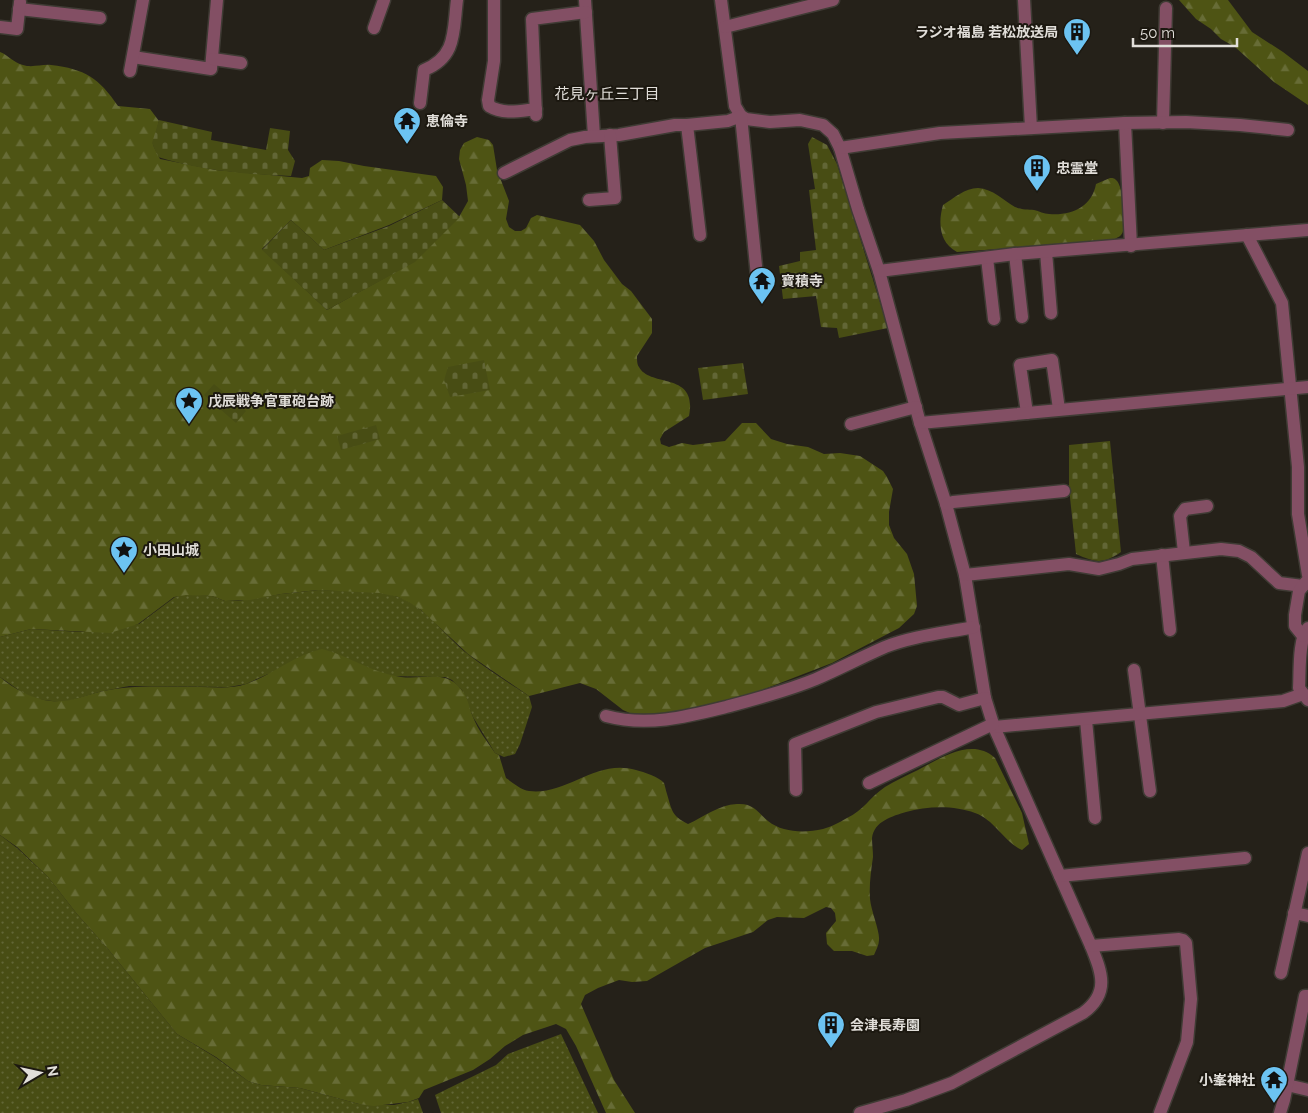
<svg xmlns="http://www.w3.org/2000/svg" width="1308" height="1113" viewBox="0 0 1308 1113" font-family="Raleway,'Noto Sans JP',sans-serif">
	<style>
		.grass { fill: url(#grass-dots) }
		.forest { fill: url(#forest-firs) }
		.cemetery { fill: url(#cemetery-stones) }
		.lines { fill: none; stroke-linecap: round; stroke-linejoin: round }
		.minor-casing { stroke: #3f3b34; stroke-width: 15 }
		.minor { stroke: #834f64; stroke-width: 12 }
		.labels { text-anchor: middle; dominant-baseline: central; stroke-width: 4; stroke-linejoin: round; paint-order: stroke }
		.poi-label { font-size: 14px; font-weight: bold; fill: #e1ded9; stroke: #1c1810; text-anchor: start }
		.neighbourhood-label { font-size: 15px; fill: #e1ded9; stroke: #1c1810 }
	</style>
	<defs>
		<pattern id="grass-dots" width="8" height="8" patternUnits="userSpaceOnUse" patternTransform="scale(1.25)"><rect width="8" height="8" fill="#484d14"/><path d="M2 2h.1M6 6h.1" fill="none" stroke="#626636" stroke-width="1.8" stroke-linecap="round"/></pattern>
		<pattern id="forest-firs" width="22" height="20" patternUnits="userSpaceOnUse" patternTransform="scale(1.25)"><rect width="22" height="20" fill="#4e5414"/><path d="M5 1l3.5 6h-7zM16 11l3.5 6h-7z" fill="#676c36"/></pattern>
		<pattern id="cemetery-stones" width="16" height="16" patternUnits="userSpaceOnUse" patternTransform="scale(1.25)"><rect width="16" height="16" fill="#484d14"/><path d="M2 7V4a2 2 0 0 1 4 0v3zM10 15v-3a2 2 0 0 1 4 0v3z" fill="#626636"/></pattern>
	</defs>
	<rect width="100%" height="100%" fill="#252119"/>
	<g class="grass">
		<path d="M318,590C344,591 373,588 398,597C427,607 445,637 469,655C488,670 509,683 529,696L532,707L520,744L515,754L504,757L495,753L473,717L462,690L452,680L445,677L268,674L246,684L229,687L129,686L99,692L69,701L60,702L36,699L23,693L0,677V637L31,629L81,632L139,624L175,597L186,594L212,596L225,601H238L281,594Z"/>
		<path d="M0,835L17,848L48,877L77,914L108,949L177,1034L215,1057L248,1081L261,1085L300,1088L359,1104L394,1105L408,1102L418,1099L423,1113H0Z"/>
		<path d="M561,1034L598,1113H441L435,1095L496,1065L508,1054Z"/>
	</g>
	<g class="forest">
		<path d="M1179,0H1228L1252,32L1283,52L1308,71V105L1274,82L1235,47L1221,39L1211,29L1196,19Z"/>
		<path d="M0,52C8,55 14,63 23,65C32,68 42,64 51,65C85,69 99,78 118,106L150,109L159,121L153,145L160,159L216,170L302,178L309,176L310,168L322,160L339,161L364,166L436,176L443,187L442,200L389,225L324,250L291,220L262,249L327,310L415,261L459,217L468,201L466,185L459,159L460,150L464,143L477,137L489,140L493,145L497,170L509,201L506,219L509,227L515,231H521L526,228L531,218L537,215L580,225L594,241L604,260L622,284L631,291L652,319V333L637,356C637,359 637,365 639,367C650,388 698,371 689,416L664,432L660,439L661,444L669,447L682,443L693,445L725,441L742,423H756L771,439L787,444L808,447L824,454L840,453L860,456L883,471L887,477L893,489L889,512V525L894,538L907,554L914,574L917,606L914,614L899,628L832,663L754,693L669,714H632L623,710L596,689L580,683L529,696L468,654L421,610L410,603L398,597L380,593L318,590L281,594L250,600L225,601L212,596L186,595L174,597L138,624L110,633L31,629L0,637Z"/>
		<path d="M1110,178C1114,178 1114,178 1117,181C1123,188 1127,222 1123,231C1122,236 1118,237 1115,239L1053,245L957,252C939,243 938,222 943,205C954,198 965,188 978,188C993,189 1003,200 1015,207C1022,210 1028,209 1034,210C1039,211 1044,214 1049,214C1071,216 1092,207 1096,184Z"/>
		<path d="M322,649C349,656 373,673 401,677C423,680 445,669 461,689C468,697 469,708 473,717C478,730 487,741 495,753L499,755L506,778C512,782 521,790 529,791C566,796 596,758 636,770C644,772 659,777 664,783C665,786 666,791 667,794C672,811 672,816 688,824C704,817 718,805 737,804C754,803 757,812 768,821C783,833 805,833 823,829C831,827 840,822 847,818C863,811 870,797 885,787C895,781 907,775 918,770C941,758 972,737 995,758L1022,813L1029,844L1022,850C1004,842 995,820 975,813C954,805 927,806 906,812C893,816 874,821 872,838C872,844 873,851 873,857C871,871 869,885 870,899C871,911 880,931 879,940C879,945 876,950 874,955L867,956L852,951H834L827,944L826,933L836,921L835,913L831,908L826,907L804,918L777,917L768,920L753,932L705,948L647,981L632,982L619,980L598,988L585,995L581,1004L614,1080L635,1113H606L576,1046L566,1029L556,1024L523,1035L505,1046L490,1059L473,1070L424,1090L419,1098L408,1102L374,1106L359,1104L300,1088L261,1085L248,1081L216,1057L177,1034L108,949L77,914L48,877L17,847L0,835V677C14,689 32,699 51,701C69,703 82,696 99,692C132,684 167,687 201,687C216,687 232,689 246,684C273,675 292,656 322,649Z"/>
	</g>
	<g class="cemetery">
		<path d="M159,120L212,132L211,140L266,150L270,128L290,131L288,150L295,161L291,176C250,175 197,170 158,157L152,143Z"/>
		<path d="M812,137L827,145L837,164L888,328L839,338L837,328L821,327L816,296L783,299L779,266L800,261V252L816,250L809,190L815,189L808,144Z"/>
		<path d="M442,200L460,217L415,262L327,310L262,250L291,220L324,250L389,226Z"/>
		<path d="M484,360L490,390L450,397L444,380L448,367Z"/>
		<path d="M743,363L748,394L703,400L698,368Z"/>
		<path d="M214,384L246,411L236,423L204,395Z"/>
		<path d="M376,425L380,439L341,450L337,436Z"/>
		<path d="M1110,441L1121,552C1103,564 1096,563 1076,554L1069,488V445Z"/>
	</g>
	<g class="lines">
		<defs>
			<g id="minor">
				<path d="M494,0V61L488,100L489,106C504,115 519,111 536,109"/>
				<path d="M585,0L594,136"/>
				<path d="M721,0L735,106L741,116L746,119L770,122L800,120L823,125L833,134L840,148L858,209L879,271L920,423L946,504L965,575L985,698L994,727L1091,946C1102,973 1110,993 1083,1013L952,1083L906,1100L860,1113"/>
				<path d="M1024,0L1031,128"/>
				<path d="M19,9L100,18"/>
				<path d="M0,27L17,29L20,2"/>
				<path d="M725,27L833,0"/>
				<path d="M374,28L384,0"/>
				<path d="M133,57L211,69L217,0"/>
				<path d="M213,59L241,63"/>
				<path d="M130,71L143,0"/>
				<path d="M420,103L424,70C457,57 453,31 457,0"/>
				<path d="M536,115L532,19L586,12"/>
				<path d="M1125,123L1131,246"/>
				<path d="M1163,123L1166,8"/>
				<path d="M687,125L700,235"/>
				<path d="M840,148L940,133L1125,123L1186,122L1240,125L1288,130"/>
				<path d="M504,173L570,140L585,137L619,135L675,125H687L728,121L741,116L757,276"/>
				<path d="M589,200L615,198L610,135"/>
				<path d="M1247,235L1282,303L1298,467V514L1308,575"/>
				<path d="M1046,252L1051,313"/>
				<path d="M1015,254L1022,317"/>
				<path d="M987,258L994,319"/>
				<path d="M879,271L1015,254L1308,230"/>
				<path d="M1027,413L1020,365L1052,360L1059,409"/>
				<path d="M920,423L1308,387"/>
				<path d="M851,424L916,407"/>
				<path d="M946,504L953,502L1064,491"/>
				<path d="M1184,552L1180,516L1185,509L1207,506"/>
				<path d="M1162,555L1170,630"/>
				<path d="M965,575L1069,564L1099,569L1119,564L1132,559L1221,549L1239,551L1251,557L1279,583L1303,586"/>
				<path d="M1308,628C1298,638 1300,674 1299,688L1308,700"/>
				<path d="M1303,636L1295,626V615L1299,591L1306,582"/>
				<path d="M1134,670L1150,791"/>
				<path d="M606,716C647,727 686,717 726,707C756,699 787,691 816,679C839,669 862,657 885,647C913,636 944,633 974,627"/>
				<path d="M1086,720L1095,818"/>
				<path d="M994,727L1283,701L1303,694"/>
				<path d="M869,783L993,724"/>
				<path d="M796,790L795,744L876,712L938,697H943L959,705L985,698"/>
				<path d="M1060,876L1245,858"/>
				<path d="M1294,913L1308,916"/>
				<path d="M1091,946L1179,939L1183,940L1186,943L1191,999L1187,1042L1160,1113"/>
				<path d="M1281,973L1308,853"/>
				<path d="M1287,1085L1308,1090"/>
				<path d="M1280,1113L1284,1100L1305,996H1308"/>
			</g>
		</defs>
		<use href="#minor" class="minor-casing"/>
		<use href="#minor" class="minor"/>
	</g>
	<defs>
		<symbol id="building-pin" viewBox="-11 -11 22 30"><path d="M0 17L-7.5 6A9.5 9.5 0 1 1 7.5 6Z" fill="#6cc3f2" stroke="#1c1810"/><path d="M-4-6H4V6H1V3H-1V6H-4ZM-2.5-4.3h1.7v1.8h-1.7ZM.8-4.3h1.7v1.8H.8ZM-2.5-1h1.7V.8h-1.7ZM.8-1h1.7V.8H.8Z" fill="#111"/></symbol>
		<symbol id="temple-pin" viewBox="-11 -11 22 30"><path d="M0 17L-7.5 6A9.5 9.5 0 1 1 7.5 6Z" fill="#6cc3f2" stroke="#1c1810"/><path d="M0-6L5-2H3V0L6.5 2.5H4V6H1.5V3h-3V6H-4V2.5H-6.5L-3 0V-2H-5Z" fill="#111"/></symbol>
		<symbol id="sight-pin" viewBox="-11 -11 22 30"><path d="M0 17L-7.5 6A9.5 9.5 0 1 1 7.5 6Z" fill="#6cc3f2" stroke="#1c1810"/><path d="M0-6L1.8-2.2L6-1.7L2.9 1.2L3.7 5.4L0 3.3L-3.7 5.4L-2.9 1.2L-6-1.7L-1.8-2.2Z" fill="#111"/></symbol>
	</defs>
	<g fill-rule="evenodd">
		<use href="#building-pin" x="1061" y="16" width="32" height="43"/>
		<use href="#temple-pin" x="391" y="105" width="32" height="43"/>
		<use href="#building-pin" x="1021" y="152" width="32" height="43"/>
		<use href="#temple-pin" x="746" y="265" width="32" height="43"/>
		<use href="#sight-pin" x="173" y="385" width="32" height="43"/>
		<use href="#sight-pin" x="108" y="534" width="32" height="43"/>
		<use href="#building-pin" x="815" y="1009" width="32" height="43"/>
		<use href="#temple-pin" x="1258" y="1064" width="32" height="43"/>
	</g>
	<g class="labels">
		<g class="poi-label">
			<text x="1058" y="32" text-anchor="end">ラジオ福島 若松放送局</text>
			<text x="426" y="121">恵倫寺</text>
			<text x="1056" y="168">忠霊堂</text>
			<text x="781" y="281">寳積寺</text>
			<text x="208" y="401">戊辰戦争官軍砲台跡</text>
			<text x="143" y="550">小田山城</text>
			<text x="850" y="1025">会津長寿園</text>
			<text x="1255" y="1080" text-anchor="end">小峯神社</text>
		</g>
		<g class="neighbourhood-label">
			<text x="607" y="94">花見ヶ丘三丁目</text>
		</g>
	</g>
	<g transform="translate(40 1073) rotate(81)" stroke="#1c1810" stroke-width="4" paint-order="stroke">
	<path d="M0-4L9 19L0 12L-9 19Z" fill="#e1ded9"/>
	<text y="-8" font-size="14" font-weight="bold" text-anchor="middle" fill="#e1ded9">N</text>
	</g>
	<path d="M1133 38v8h104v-8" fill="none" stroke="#e1ded9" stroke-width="2.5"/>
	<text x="1140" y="38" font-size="15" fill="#e1ded9" stroke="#1c1810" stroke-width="4" paint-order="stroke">50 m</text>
</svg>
